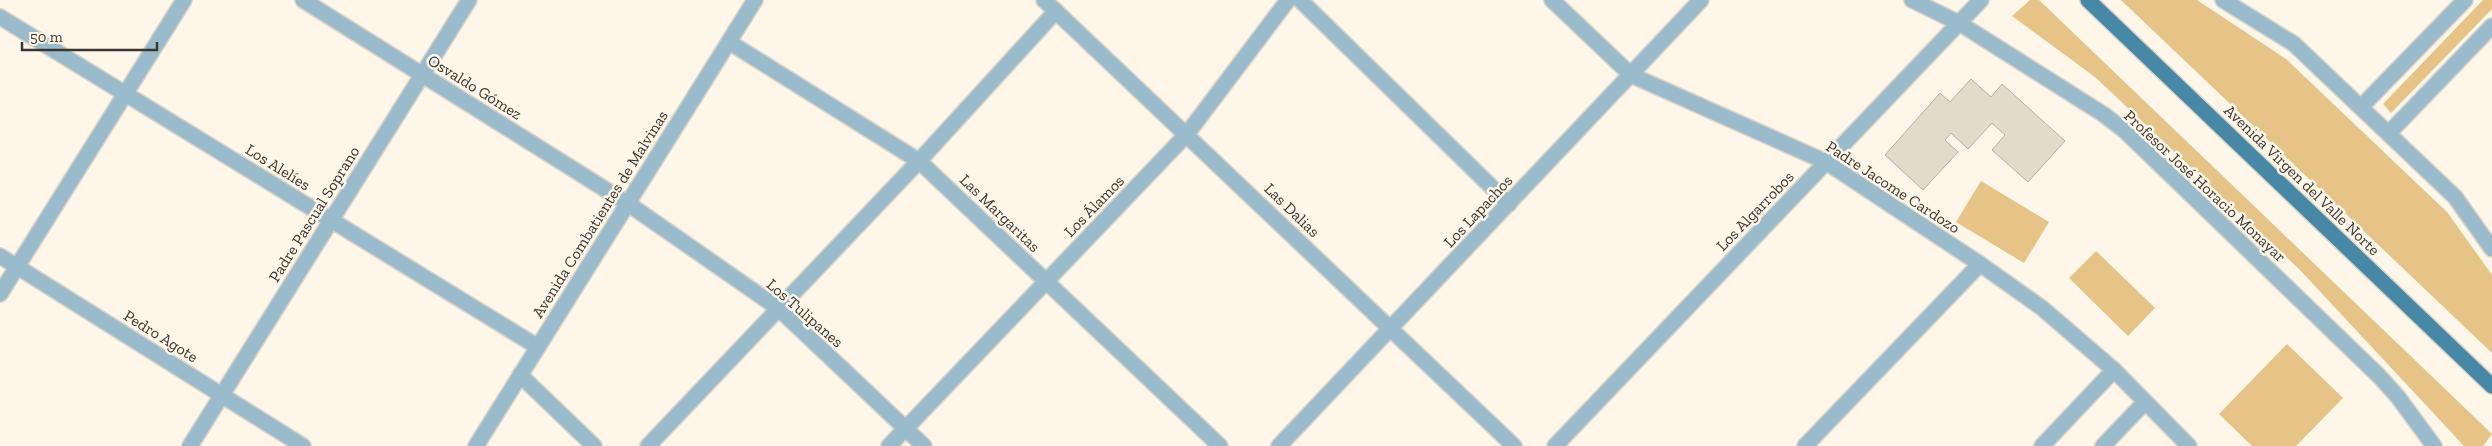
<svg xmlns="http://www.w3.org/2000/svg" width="2492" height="446" viewBox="0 0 2492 446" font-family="'Zilla Slab',serif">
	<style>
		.green { fill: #e6c386 }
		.building { fill: #e4dac9; stroke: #b8ae9e }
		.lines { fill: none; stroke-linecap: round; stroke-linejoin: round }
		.minor-casing { stroke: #dbd3c7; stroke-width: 18 }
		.major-casing { stroke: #dbd3c7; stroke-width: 18 }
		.minor { stroke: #9abbcc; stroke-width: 15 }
		.major { stroke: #4688a5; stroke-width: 15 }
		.labels { text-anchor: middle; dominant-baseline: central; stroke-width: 5; stroke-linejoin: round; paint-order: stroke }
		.street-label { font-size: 16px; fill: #3a3630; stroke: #fef6e8 }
	</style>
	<rect width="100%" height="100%" fill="#fef6e8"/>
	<g class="green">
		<path d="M2030,0H2039L2492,434L2483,446H2464L2300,270L2095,77L2012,16Z"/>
		<path d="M2121,0H2197L2286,59L2447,212L2492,275V353Z"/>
		<path d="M2483,0H2492V9L2391,113L2383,104Z"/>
		<path d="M1981,181L2049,222L2024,263L1956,222Z"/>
		<path d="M2096,251L2155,308L2128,336L2069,278Z"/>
		<path d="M2287,344L2343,398L2296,446H2252L2219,414Z"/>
	</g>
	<path class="building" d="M1971,79L1991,97L2002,84L2065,141L2028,182L1992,150L2005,135L1992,123L1968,149L1951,133L1945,140L1958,152L1923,190L1885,155L1940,93L1950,102Z"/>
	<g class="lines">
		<defs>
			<g id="minor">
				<path d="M303,0L627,203L778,308L924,446"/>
				<path d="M1044,0L1514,446"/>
				<path d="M1300,0L1509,204"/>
				<path d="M1552,0L1631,75L1826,162L1980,264L2042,308L2114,370L2189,446"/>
				<path d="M1912,0L1959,23L2103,114L2124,130L2379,376L2398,397L2434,446"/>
				<path d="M2223,0L2294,44L2455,197L2492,249"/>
				<path d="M0,17L538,347"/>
				<path d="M729,42L919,161L1220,446"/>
				<path d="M2361,107L2465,0"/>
				<path d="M2389,133L2492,26"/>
				<path d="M0,256L303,446"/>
				<path d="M0,294L184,0"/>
				<path d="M520,375L594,446"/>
				<path d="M190,446L469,0"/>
				<path d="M476,446L755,0"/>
				<path d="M648,446L919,161L1056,11"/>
				<path d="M889,446L1187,134L1288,0"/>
				<path d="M1279,446L1701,0"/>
				<path d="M1555,446L1981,0"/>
				<path d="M1805,446L1980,264"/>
				<path d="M2042,446L2114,370"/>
				<path d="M2103,446L2145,402"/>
			</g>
			<path id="major" d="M2088,0L2492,386"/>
		</defs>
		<use href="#minor" class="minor-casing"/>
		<use href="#major" class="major-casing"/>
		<use href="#minor" class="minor"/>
		<use href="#major" class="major"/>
	</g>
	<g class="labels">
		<g class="street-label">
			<text transform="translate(475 87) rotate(32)">Osvaldo Gómez</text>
			<text transform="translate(278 167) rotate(32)">Los Alelíes</text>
			<text transform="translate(2302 180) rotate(44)">Avenida Virgen del Valle Norte</text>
			<text transform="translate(2205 186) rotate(43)">Profesor José Horacio Monayar</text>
			<text transform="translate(1893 187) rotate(33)">Padre Jacome Cardozo</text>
			<text transform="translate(1094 206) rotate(-46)">Los Álamos</text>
			<text transform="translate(1292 210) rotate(44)">Las Dalias</text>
			<text transform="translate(1478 211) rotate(-47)">Los Lapachos</text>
			<text transform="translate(1755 211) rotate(-46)">Los Algarrobos</text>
			<text transform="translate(1000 213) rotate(44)">Las Margaritas</text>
			<text transform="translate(314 214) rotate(-58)">Padre Pascual Soprano</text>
			<text transform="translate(600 214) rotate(-58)">Avenida Combatientes de Malvinas</text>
			<text transform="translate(805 313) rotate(41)">Los Tulipanes</text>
			<text transform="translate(161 336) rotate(32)">Pedro Agote</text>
		</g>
	</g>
	<path d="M22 42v8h135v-8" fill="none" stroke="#3a3630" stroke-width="2.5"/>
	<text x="30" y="42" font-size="15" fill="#3a3630" stroke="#fef6e8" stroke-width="4" paint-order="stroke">50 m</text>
</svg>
